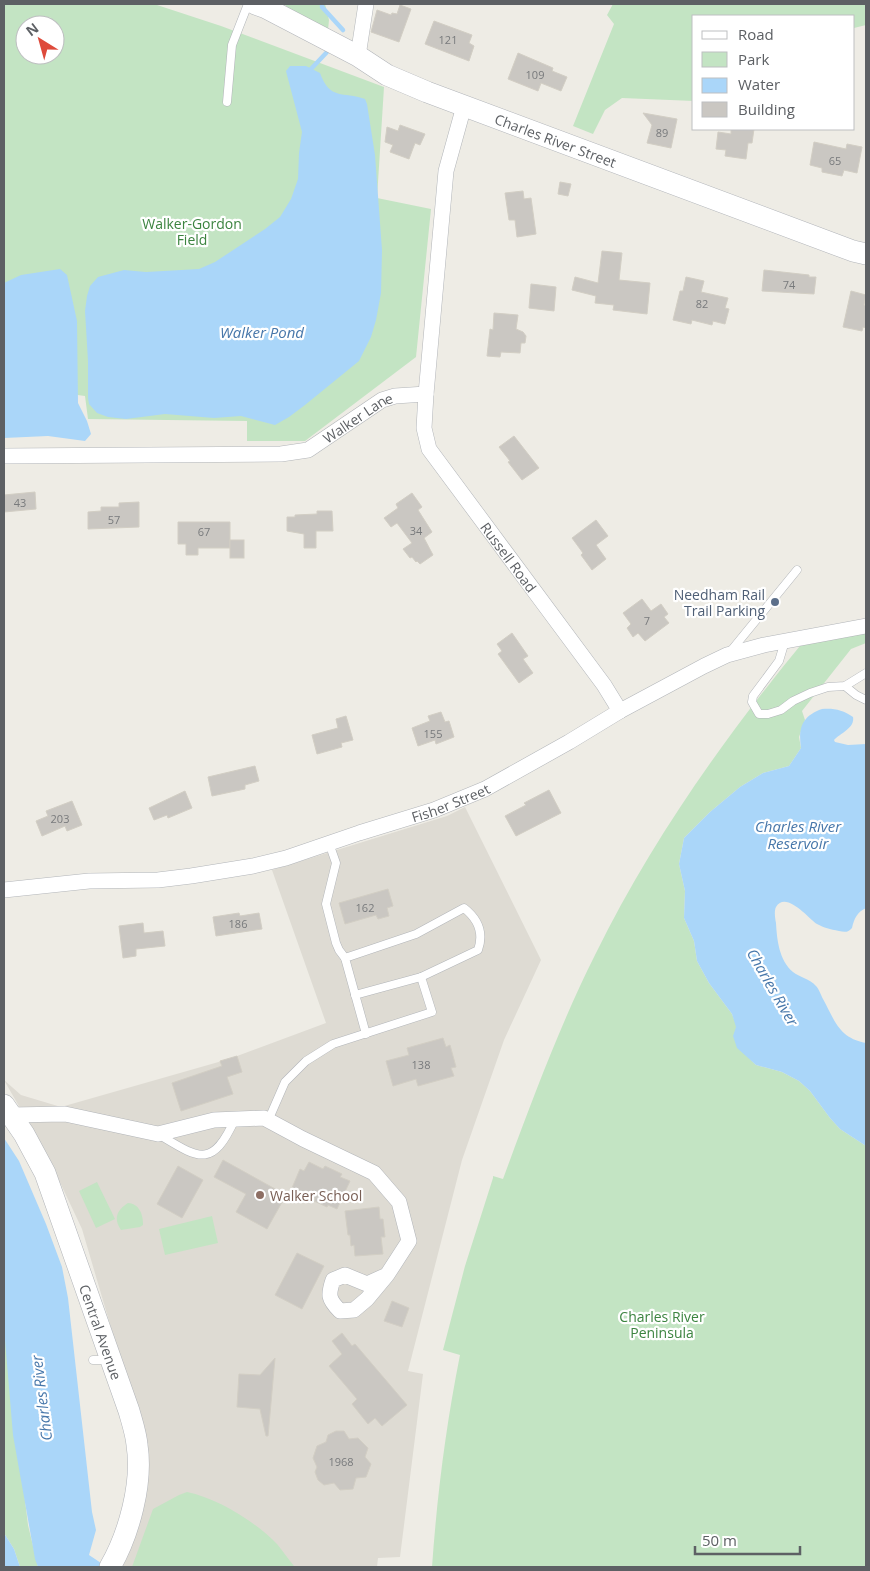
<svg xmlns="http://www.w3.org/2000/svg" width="870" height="1571" viewBox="0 0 870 1571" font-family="'Open Sans',sans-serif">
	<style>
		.education { fill: #dedbd3 }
		.green { fill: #c3e4c3; fill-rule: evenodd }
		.water { fill: #aad6f9 }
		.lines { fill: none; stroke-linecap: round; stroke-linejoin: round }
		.stream { stroke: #aad6f9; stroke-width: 4.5 }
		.building { fill: #cac7c2; stroke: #d2cec4 }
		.lane-casing { stroke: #b2b5b9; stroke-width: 9 }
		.street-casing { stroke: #b2b5b9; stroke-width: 16 }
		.secondary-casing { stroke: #b1b4b9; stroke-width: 22 }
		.lane { stroke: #fff; stroke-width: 8 }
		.street { stroke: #fff; stroke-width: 15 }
		.secondary { stroke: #fff; stroke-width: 21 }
		.service-dot { fill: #5c6f8a; stroke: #fff; stroke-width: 2 }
		.education-dot { fill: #8d6e63; stroke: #fff; stroke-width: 2 }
		.labels { text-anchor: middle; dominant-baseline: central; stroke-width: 4.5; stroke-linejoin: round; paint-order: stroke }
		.number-label { font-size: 11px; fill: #787a7c }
		.street-label { font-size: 14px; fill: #5d6064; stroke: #fff }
		.park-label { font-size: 14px; fill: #3c8440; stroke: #fff }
		.service-label { font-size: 14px; fill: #4e5e75; stroke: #fff; text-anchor: end }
		.education-label { font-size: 14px; fill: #785e54; stroke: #fff; text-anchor: start }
		.water-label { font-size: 15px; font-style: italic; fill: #4777aa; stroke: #fff }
	</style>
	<rect width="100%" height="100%" fill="#eeece5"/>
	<path class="education" d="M465,807L541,960L504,1040L462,1160L408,1371L423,1374L400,1557L378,1558L377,1567H114L132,1535L127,1382L82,1229L49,1159L4,1080L21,1095L61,1107L229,1059L326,1023L272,870L447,816Z"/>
	<g class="green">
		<path d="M4,4H154L221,26L384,87L377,198L431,209L416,357L305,441H247V421L88,419L85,396L4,385ZM25,25H55V55H25Z"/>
		<path d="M284,4H325L329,20L328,30L298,17Z"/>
		<path d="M613,4H866V25L854,28V16H694V101L622,98L605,110L593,134L573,126L614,24L607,15Z"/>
		<path d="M866,630V643L851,649L802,711L805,720L799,737L801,748L789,766L763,773L740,787L710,812L684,838L679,864L685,891L684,918L694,941L697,961L709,983L732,1014L749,1058L756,1065L782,1072L799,1081L810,1091L830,1118L840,1129L866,1146V1567H432C437,1496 446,1425 460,1355L443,1350L465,1266L493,1178V1176L503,1179C531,1103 559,1027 595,955C651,841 724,738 804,641Z"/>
		<path d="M97,1182L115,1219L96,1228L79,1191Z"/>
		<path d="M128,1203C140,1204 143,1215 143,1225L140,1227L121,1230C113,1218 117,1210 128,1203Z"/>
		<path d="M212,1216L218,1243L165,1255L159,1229Z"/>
		<path d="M4,1328L28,1525L38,1567H20L14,1549L4,1533Z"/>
		<path d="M187,1492C217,1498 256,1522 277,1544C283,1551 288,1559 294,1566L297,1567H132L153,1509L179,1495Z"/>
	</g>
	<g class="water">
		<path d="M290,66H306L320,73C330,101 343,91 365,99L367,104L375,155L382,250L381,293L376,320L371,337L359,361L305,405L289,417L275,425L241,416L214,418L165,414L126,419L108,417L97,413L89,404L88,398V361L85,311L87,296L90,286L98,277L124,270L146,272L199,269L215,262L265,229L280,217L291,199L298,179L299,153L302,132L287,75L286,71Z"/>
		<path d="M60,269L67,275L77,321L78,403L87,421L91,434L85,441L48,436L4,438V283L21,275Z"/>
		<path d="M822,709C834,708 843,710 853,717C855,728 841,733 834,740L835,742L848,745L866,744V908C857,912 854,919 852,928C848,933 844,932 839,931C830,929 824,928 817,924C809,919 786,890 776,907C774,911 775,918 776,923C777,940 779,960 793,972C799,977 810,979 816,986C819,989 821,995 823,999C835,1021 839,1038 866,1043V1146L840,1129L830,1118L810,1091L799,1081L782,1072L756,1065L737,1048L733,1036L736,1027L732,1014L709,983L697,961L694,941L684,918L685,891L679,864L684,838L710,812L740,787L763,773L789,766L801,748C798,728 802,716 822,709Z"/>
		<path d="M4,1138L19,1161L46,1224L62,1267L68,1298L92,1512L96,1530L89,1555L107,1567H38L35,1559L13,1435L4,1328Z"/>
		<path d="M4,1533L14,1549L20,1567H4Z"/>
	</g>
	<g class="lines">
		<g class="stream">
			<path d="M322,4V7L343,30"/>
			<path d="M311,69L327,52"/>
		</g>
	</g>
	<g class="building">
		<path d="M400,5L411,9L399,42L371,32L377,10L391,15L392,13L397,14Z"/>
		<path d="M434,21L472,35L469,43L474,46L469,61L425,44Z"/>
		<path d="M518,53L553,68L552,71L567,77L561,91L541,83L538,91L508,79Z"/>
		<path d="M643,113L677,119L671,148L647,143L652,125Z"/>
		<path d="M400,125L425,134L420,145L415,143L409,159L390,152L393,145L385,142L387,127L398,131Z"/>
		<path d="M731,129H754L752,143H748L746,159L725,156L726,150L716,149L718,132L731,134Z"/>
		<path d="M814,142L846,149L847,144L862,147L857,173L844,170L842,176L822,172V168L810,165Z"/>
		<path d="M560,182L571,184L568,196L558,194Z"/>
		<path d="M523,191L524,199L531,198L536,234L517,237L515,220H509L505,193Z"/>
		<path d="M602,251L622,253L619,280L650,283L647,314L613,310L614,305L595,303L596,296L572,290L575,277L598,283Z"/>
		<path d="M764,270L809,275V277H816L814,294L762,291Z"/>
		<path d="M686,277L704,281L701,292L728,298L725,308L729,309L725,324L713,321L712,325L692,320L691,324L673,320L680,291H683Z"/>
		<path d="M531,284L556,287L554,311L529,308Z"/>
		<path d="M851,291L866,295L864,305L866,306V328L863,327L862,331L843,327Z"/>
		<path d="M494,313L518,315L516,329L523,332L526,336L525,343H521L520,353L501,352L500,357L487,356L490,329L493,330Z"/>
		<path d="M514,436L539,468L522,480L508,462L510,461L499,447Z"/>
		<path d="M35,492L36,509L4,512V495Z"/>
		<path d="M412,493L422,507L418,510L432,532L424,538L433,555L420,564L417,561L416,562L412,557L410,558L403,549L412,543L397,523L391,527L384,518L398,508L396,504Z"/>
		<path d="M139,502V527L88,529V512L101,511V507H119V503Z"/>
		<path d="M317,511H332L333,531H316V548H304V534L287,531V517H295V515L317,514Z"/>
		<path d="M596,520L608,536L596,545L606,559L592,570L581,555L583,553L572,538Z"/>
		<path d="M178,522H230V548H198V555H186V544H178Z"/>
		<rect x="230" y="540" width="14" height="18"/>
		<path d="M642,599L651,611L661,604L668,614L664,617L669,623L645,641L638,633L633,637L627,628L631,624L623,613Z"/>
		<path d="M512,633L528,656L523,659L533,673L519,683L498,654L502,651L497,644Z"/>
		<path d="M441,712L445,722L449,721L454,737L436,744L435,740L418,746L412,728L430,721L428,716Z"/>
		<path d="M346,716L353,740L341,743L342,747L317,754L312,735L338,728L336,719Z"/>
		<path d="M255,766L259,781L245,785V789L212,796L208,777Z"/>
		<path d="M549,790L561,813L516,836L505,816L526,805L524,803Z"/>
		<path d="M185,791L192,808L168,818L167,815L154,820L149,808Z"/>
		<path d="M72,801L82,825L67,831L65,826L42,836L36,821L48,816L46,811Z"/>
		<path d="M388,889L393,906L387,908L389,916L378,919L376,915L345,924L339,903Z"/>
		<path d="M239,913L240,916L259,913L262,929L216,936L213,917Z"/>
		<path d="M143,923L144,933L163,931L165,946L136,949V956L123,958L119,926Z"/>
		<path d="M443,1038L446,1047L450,1045L456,1067L451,1068L454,1076L418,1086L416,1079L393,1086L386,1061L409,1055L407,1048Z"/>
		<path d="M237,1056L242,1072L227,1077L233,1094L181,1111L172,1083L222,1066L220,1061Z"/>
		<path d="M223,1160L286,1195L267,1229L236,1212L246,1194L214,1177Z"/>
		<path d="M309,1162L323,1169L325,1166L342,1174L340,1177L350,1181L337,1209L328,1205L327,1207L314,1201L315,1198L292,1188L300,1169L304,1171Z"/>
		<path d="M178,1166L203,1180L182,1218L157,1204Z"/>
		<path d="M379,1207L380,1219H383L385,1237H381L383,1254L355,1256L354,1245L351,1246L350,1235H348L345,1211Z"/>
		<path d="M297,1253L324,1266L302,1309L275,1295Z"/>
		<path d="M392,1301L409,1308L402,1327L384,1321Z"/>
		<path d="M342,1333L352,1346L355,1344L407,1405L382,1426L375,1418L368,1424L352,1404L357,1399L329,1366L342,1354L332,1341Z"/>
		<path d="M275,1358L268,1436H266L260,1409L237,1407L239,1374L260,1375Z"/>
		<path d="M336,1431H344L349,1439L358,1438L368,1448L365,1457L371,1464L366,1477L356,1478L353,1489L340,1490L334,1483L324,1485L318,1480L315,1472L317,1467L313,1458L317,1446L326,1442L328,1435Z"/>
	</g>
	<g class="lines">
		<defs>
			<g id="lane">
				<path d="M227,102L232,45L248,4"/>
				<path d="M785,641L779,661L753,696L752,702L759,714H768L781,710L793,701L810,693L828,687L845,686L866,673"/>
				<path d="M730,652L797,570"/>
				<path d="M845,686L856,695L866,700"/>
				<path d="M329,843L336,863L326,904L336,943L339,950L345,958"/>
				<path d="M355,995L421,977"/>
				<path d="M268,1121L285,1082L306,1061L333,1044L432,1012L421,977L478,950C484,933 478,919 464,908L416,934L345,958L366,1034"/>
				<path d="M158,1134C198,1158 212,1170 235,1119"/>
				<path d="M93,1360H109"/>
			</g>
			<g id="street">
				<path d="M358,56L366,4"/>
				<path id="s1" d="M426,394L424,428L429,449L604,685L620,711"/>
				<path id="s2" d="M4,456L281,454L308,450L382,400L395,396L426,394L446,171L464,106"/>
				<path id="s3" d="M4,890L89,881L158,880L191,876L253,866L286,858L359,833L434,810L485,789L569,742L620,711L704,666L727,655L764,645L866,626"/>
				<path d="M12,1115L65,1114L158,1134L214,1120L264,1118L303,1139L374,1173L399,1202L409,1241L387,1275L367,1284L345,1275L333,1280C328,1295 328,1299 340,1311L354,1310L367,1299L387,1275"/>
			</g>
			<g id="secondary">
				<path id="s4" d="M255,4L266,8L358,56L387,75L427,92L853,251L866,254"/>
				<path id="s5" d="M4,1105L24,1134L45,1173L129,1411C132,1422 136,1433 137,1445C143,1483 129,1534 110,1567"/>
			</g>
		</defs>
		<use href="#lane" class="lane-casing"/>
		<use href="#street" class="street-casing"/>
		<use href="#secondary" class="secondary-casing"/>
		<use href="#lane" class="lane"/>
		<use href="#street" class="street"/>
		<use href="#secondary" class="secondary"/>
	</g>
	<circle class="service-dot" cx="775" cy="602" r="5"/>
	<circle class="education-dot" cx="260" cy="1195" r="5"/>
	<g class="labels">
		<g class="number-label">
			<text x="448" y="39">121</text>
			<text x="535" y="74">109</text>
			<text x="662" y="132">89</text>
			<text x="835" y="160">65</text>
			<text x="789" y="284">74</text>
			<text x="702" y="303">82</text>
			<text x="20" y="502">43</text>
			<text x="114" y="519">57</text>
			<text x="416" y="530">34</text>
			<text x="204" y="531">67</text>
			<text x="647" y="620">7</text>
			<text x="433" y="733">155</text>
			<text x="60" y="818">203</text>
			<text x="365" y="907">162</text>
			<text x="238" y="923">186</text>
			<text x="421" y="1064">138</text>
			<text x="341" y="1461">1968</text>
		</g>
		<g class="street-label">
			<text stroke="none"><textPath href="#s4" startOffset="331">Charles River Street</textPath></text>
			<text stroke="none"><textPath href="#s2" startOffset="364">Walker Lane</textPath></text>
			<text stroke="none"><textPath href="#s1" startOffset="190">Russell Road</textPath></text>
			<text stroke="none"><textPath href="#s3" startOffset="458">Fisher Street</textPath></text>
			<text stroke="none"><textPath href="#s5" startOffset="248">Central Avenue</textPath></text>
		</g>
		<g class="park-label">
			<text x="192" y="223">Walker-Gordon<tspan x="192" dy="16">Field</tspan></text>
			<text x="662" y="1316">Charles River<tspan x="662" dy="16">Peninsula</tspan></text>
		</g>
		<g class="service-label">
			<text x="765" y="594">Needham Rail<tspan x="765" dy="16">Trail Parking</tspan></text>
		</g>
		<g class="education-label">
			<text x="270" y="1195">Walker School</text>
		</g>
		<g class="water-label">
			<text x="262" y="332">Walker Pond</text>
			<text x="798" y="826">Charles River<tspan x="798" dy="17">Reservoir</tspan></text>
			<text transform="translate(773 987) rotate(60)">Charles River</text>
			<text transform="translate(41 1398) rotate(-97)">Charles River</text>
		</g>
	</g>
	<rect width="870" height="1571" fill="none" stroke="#5d6064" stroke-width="10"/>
	<rect x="692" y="15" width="162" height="115" fill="#ffffff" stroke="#bebfc1"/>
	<rect x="702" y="31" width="25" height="8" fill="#ffffff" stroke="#bebfc1"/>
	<text x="738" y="40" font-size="15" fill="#5d6064">Road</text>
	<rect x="702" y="52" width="25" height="15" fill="#c3e4c3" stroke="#bebfc1"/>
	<text x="738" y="65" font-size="15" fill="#5d6064">Park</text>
	<rect x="702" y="78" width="25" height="15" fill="#aad6f9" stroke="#bebfc1"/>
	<text x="738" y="90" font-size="15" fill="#5d6064">Water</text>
	<rect x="702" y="102" width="25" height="15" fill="#cac7c2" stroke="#bebfc1"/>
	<text x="738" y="115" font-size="15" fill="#5d6064">Building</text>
	<g transform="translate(40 40) rotate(323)"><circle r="24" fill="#ffffff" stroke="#bebfc1"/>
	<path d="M0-4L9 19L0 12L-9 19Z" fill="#de4a3b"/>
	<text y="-8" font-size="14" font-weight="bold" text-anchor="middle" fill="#5d6064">N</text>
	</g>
	<path d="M695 1546v8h105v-8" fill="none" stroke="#5d6064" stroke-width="2.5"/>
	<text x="702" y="1546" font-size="15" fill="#5d6064" stroke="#ffffff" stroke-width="4" paint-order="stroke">50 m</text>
</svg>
